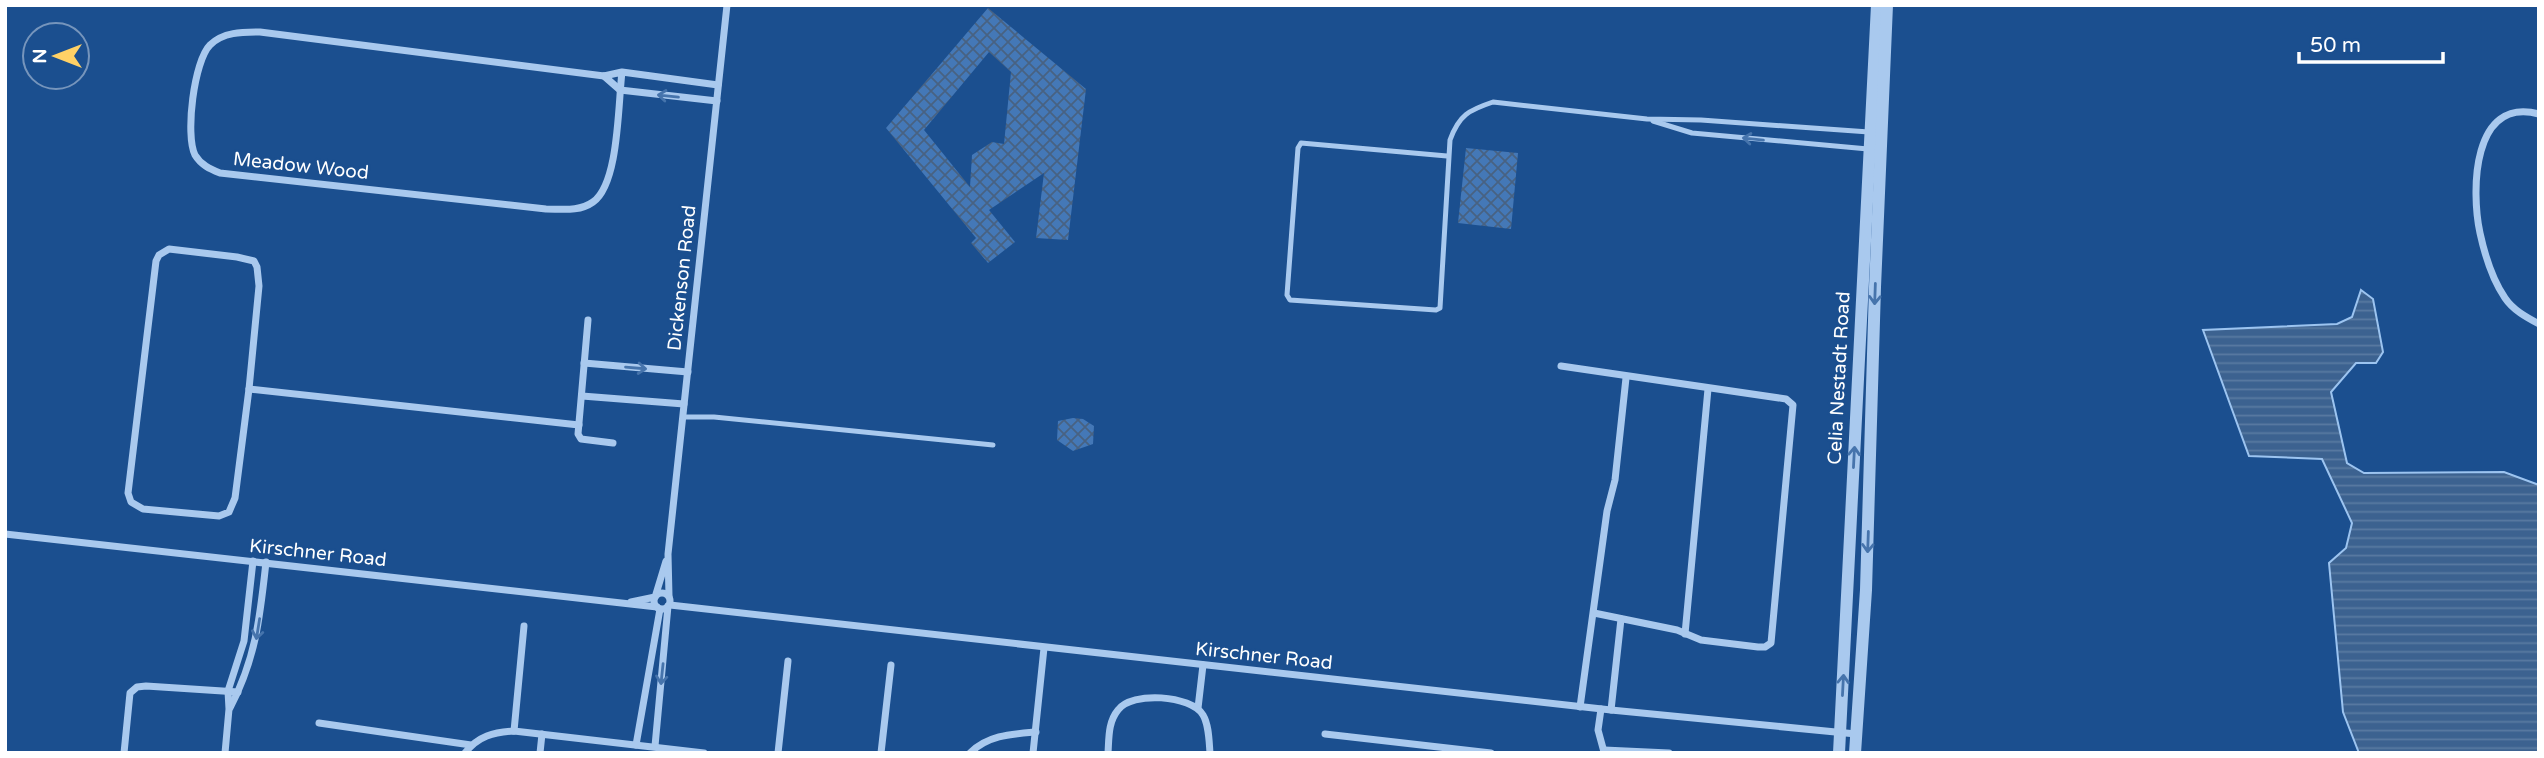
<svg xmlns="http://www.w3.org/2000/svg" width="2544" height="758" viewBox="0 0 2544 758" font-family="'Varela Round',sans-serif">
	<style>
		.water { fill: url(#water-rules); stroke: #9cc4f0; stroke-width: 2 }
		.building { fill: url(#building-cross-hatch); fill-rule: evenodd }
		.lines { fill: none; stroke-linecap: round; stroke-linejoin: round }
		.service { stroke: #a9c9ee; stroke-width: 5 }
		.minor { stroke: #a9c9ee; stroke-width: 7 }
		.tertiary { stroke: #a9c9ee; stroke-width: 12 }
		.oneway { stroke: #4674ac }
		.labels { text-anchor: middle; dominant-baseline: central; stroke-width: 5; stroke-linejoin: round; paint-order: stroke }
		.street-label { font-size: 19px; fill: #fff; stroke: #1b4f8f }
	</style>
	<defs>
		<pattern id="water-rules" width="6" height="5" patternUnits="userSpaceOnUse" patternTransform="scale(1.75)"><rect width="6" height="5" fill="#3c6290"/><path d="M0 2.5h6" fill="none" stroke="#597aa1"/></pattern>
		<pattern id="building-cross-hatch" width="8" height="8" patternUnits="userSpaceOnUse" patternTransform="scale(1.75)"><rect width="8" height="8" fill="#4478b7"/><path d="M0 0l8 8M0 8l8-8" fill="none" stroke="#486282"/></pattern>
	</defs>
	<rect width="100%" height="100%" fill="#1b4f8f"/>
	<path class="water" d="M2361,290L2373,299L2383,352L2376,363H2356L2331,392L2347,463L2364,473L2504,472L2539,485V753H2359L2343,712L2329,563L2346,548L2352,523L2322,459L2249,456L2203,330L2337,324L2352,317Z"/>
	<g class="building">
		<path d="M988,8L1086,89L1068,240L1036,238L1044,173L989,210L1015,242L988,263L971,243L976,238L886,128ZM989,52L1011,72L1004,144L992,142L972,155L970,187L924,130Z"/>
		<path d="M1466,148L1518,153L1511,229L1458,223Z"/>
		<path d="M1073,418L1083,419L1094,426L1093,444L1073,451L1057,440L1058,421Z"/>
	</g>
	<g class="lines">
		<g class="service">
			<path d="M1653,121L1692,133L1868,149"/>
			<path d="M1447,156L1301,143L1298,148L1287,295L1290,300L1436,310L1440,308L1450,140C1459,115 1469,110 1493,102L1647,119L1701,120L1869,132"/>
			<path d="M683,417H714L993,445"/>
		</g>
		<g class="minor">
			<path d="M622,72C618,104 619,184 593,202C579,212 562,209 546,209L220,173C210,169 201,165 195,155C185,135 194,61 210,45C223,32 242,32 260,32L604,76L622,72L718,85"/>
			<path d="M604,76L620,90L717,101"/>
			<path d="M2539,114C2472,96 2471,191 2480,233C2485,256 2492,279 2505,298C2513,310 2526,317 2539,324"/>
			<path d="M169,249L237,257L254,261L257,267L259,286L249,389L235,498L229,512L219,516L143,509L131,502L128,493L156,261L159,255Z"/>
			<path d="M588,320L578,434L581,439L613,443"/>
			<path d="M584,363L688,372"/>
			<path d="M1561,366L1786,399L1793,405L1771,643L1765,647H1758L1701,640L1677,630L1594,613"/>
			<path d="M249,389L579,425"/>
			<path d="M582,396L684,404"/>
			<path d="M5,534L657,607"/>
			<circle cx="662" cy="601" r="8"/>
			<path d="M656,594L666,561"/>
			<path d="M669,596L668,554L727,5"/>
			<path d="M631,602L655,597"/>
			<path d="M670,605L1611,710L1856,734"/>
			<path d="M1685,634L1708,389"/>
			<path d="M1580,707L1607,511L1615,480L1626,378"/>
			<path d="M230,708C256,658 260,617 266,562"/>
			<path d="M1198,708L1203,665"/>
			<path d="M1601,709L1598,730L1604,752"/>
			<path d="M1611,710L1621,619"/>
			<path d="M319,723L471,745"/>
			<path d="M514,731L524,626"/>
			<path d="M1325,734L1491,753"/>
			<path d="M636,745L660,609"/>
			<path d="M655,746L668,606"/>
			<path d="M1604,750L1669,753"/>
			<path d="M124,753L130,693L137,687L146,686L238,692"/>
			<path d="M225,753L229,709L228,691L244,641L253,561"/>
			<path d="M465,753C478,736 494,732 514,731L704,753"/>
			<path d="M540,753L542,734"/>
			<path d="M778,753L788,661"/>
			<path d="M881,753L891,665"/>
			<path d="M970,753C988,735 1012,734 1036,732"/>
			<path d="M1033,753L1044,648"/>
			<path d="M1108,753C1109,738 1108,722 1118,710C1132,691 1191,695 1203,715C1209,725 1209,741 1210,753"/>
		</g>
		<g class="tertiary">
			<path d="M1839,753L1877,5"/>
			<path d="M1855,753L1866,590L1875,287L1887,5"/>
		</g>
	</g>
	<defs><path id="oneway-shaft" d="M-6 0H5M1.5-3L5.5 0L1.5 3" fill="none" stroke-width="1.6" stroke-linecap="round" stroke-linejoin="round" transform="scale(1.75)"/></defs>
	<g class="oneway">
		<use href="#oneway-shaft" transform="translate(668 96) rotate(-174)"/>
		<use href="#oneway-shaft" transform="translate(1753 139) rotate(-174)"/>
		<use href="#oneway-shaft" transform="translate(1875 294) rotate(92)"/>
		<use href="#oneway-shaft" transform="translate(636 368) rotate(5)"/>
		<use href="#oneway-shaft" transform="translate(1854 457) rotate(-87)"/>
		<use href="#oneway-shaft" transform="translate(1868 542) rotate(92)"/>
		<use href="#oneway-shaft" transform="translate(258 629) rotate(99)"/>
		<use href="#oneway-shaft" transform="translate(662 674) rotate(96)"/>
		<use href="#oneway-shaft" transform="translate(1843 685) rotate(-87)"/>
	</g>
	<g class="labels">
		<g class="street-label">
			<text transform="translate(301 166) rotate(6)">Meadow Wood</text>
			<text transform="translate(682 278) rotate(-84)">Dickenson Road</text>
			<text transform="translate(1839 378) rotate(-87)">Celia Nestadt Road</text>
			<text transform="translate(318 553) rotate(6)">Kirschner Road</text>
			<text transform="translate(1264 656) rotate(6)">Kirschner Road</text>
		</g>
	</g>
	<rect width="2544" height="758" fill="none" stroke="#ffffff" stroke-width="14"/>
	<g transform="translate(56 56) rotate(270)"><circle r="33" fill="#1b4f8f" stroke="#7695bc" stroke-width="2"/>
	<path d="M0-5L12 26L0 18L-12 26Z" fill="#ffd166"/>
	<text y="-10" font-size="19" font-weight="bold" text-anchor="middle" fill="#ffffff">N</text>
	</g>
	<path d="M2299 52v10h144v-10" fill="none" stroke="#ffffff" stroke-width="3.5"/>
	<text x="2310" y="52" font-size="21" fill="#ffffff" stroke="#1b4f8f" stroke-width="5" paint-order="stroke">50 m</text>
</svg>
